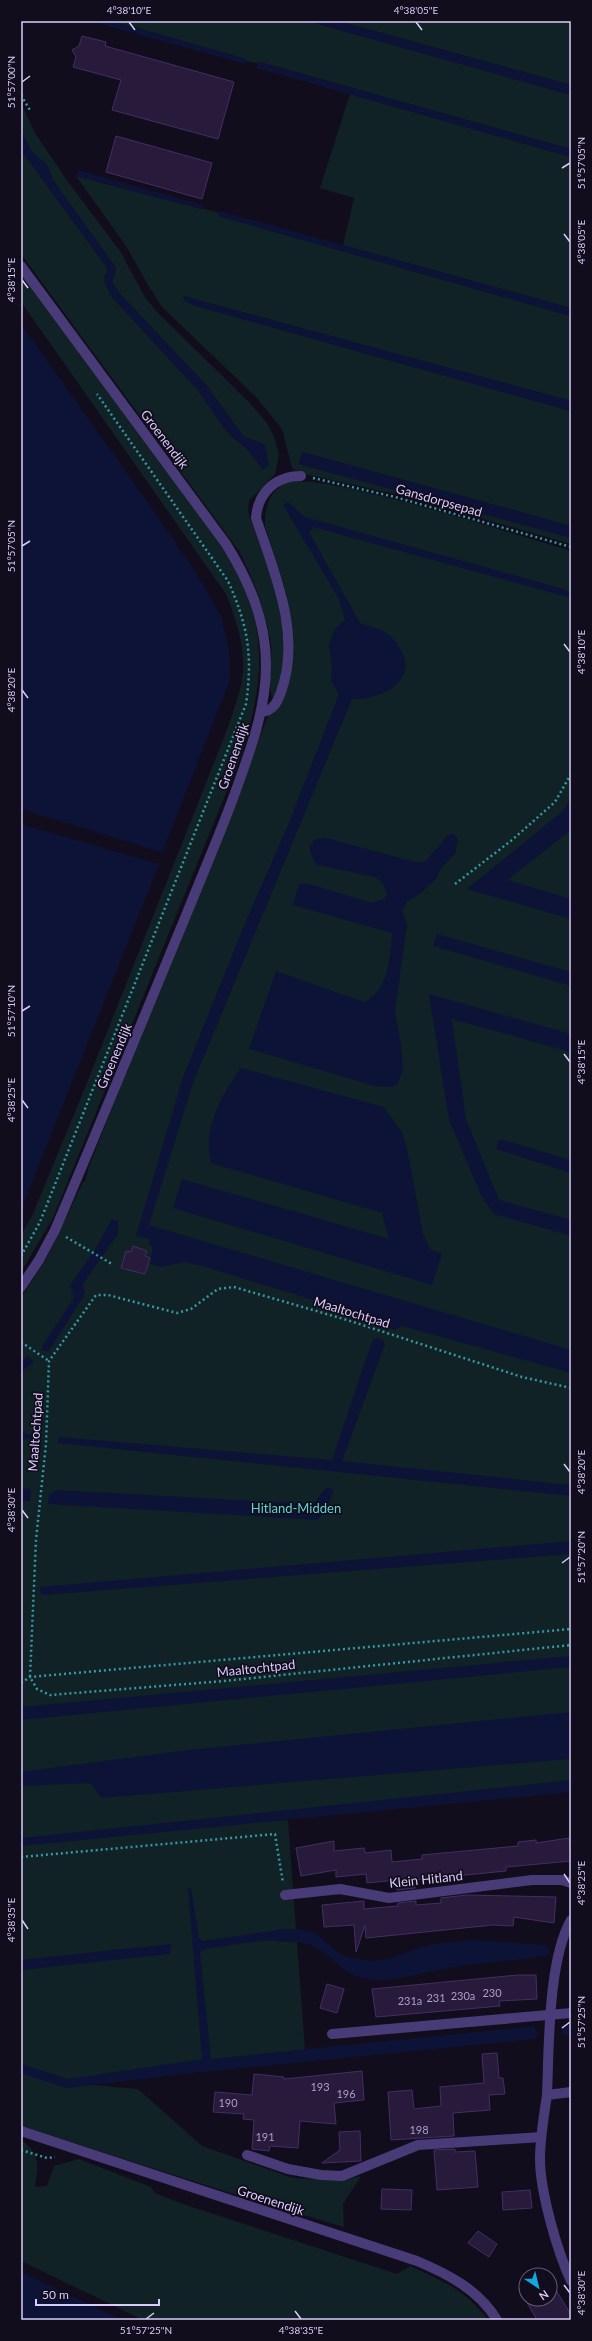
<svg xmlns="http://www.w3.org/2000/svg" width="592" height="2341" viewBox="0 0 592 2341" font-family="Lato,sans-serif">
	<style>
		.green { fill: #102225 }
		.water { fill: #0c1336 }
		.building { fill: #271a3b; stroke: #432e65 }
		.lines { fill: none; stroke-linecap: round; stroke-linejoin: round }
		.path { stroke: #3598a5; stroke-width: 2.5; stroke-dasharray: 2 3; stroke-linecap: butt }
		.service { stroke: #483b77; stroke-width: 10 }
		.minor { stroke: #483b77; stroke-width: 10 }
		.tertiary { stroke: #483b77; stroke-width: 10 }
		.ticks { fill: none; stroke: #d9cbfb; stroke-width: 1.5 }
		.labels { text-anchor: middle; dominant-baseline: central; stroke-width: 3.5; stroke-linejoin: round; paint-order: stroke }
		.number-label { font-size: 11px; fill: #ac9fcb }
		.street-label { font-size: 13px; fill: #d9cbfb; stroke: #120d1c }
		.park-label { font-size: 13px; fill: #5dd5cc; stroke: #120d1c }
		.neatline { fill: none; stroke: #d9cbfb; stroke-width: 1.5 }
		.ticks-label { font-size: 10px; text-anchor: middle; fill: #d9cbfb }
	</style>
	<rect width="100%" height="100%" fill="#120d1c"/>
	<g class="green">
		<path d="M112,21H308L571,95V149L260,62L259,64L246,61V59Z"/>
		<path d="M338,21H571V85Z"/>
		<path d="M350,94L571,157V308L343,245L354,198L320,188Z"/>
		<path d="M21,103L35,133L66,179L120,251L145,297L157,312L250,403L267,423L274,436L279,455L275,474L249,501L248,512L275,586L284,634L287,596L265,526C264,509 270,489 287,483C318,470 527,538 571,551V1785L263,1822L288,1820L296,1929L276,1930L277,1941L297,1942L305,2050L66,2088L94,2085L138,2089L202,2146L293,2178L343,2180L361,2176L343,2204L344,2227L249,2199L21,2126V1298L46,1259L83,1182H85L89,1166L281,683L273,698C266,686 273,658 271,643C265,610 254,580 239,551L21,254V150L108,269L104,278L111,296L197,389L228,433L248,450L263,469L265,445L243,436L207,386L120,294L112,282L116,268L52,179C50,164 41,162 32,152C20,137 21,121 21,103Z"/>
		<path d="M76,176L201,209L202,208L219,213V216L571,316V401L183,296L185,301L196,306L571,411V526L302,452L299,464L571,537V544L395,494L299,473L292,468L282,429L256,397L162,307L148,285L126,246Z"/>
		<path d="M21,267C75,341 128,414 180,489C207,527 241,567 253,613C267,664 255,713 239,761L53,1218L21,1272V1235L32,1216L82,1095L225,735C231,718 237,702 241,685C248,654 237,622 226,594L21,302Z"/>
		<path d="M21,2140C41,2154 38,2165 35,2187L47,2186L54,2166L79,2159L151,2187L155,2193L180,2203L397,2274L410,2266C443,2281 466,2290 488,2320H143L21,2261Z"/>
	</g>
	<g class="water">
		<path d="M90,21H112L246,59L245,64Z"/>
		<path d="M308,21H338L571,85V95Z"/>
		<path d="M259,62L571,149V157L257,68Z"/>
		<path d="M21,130L32,152L47,164L52,179L116,268L112,282L120,294L207,386L243,436L265,445L269,465L263,470L248,450L228,433L197,389L111,296L104,282L108,269L21,150Z"/>
		<path d="M78,170L203,205L202,209L76,176Z"/>
		<path d="M220,211L571,308V316L218,216Z"/>
		<path d="M183,296L571,401V411L196,306L185,301Z"/>
		<path d="M21,324L151,507L196,573L221,616L229,650L230,680L163,850L157,851L21,809Z"/>
		<path d="M302,452L571,526V538L299,464Z"/>
		<path d="M288,502L305,517L567,590L571,598L313,527L309,532L360,623C370,627 381,628 389,635C393,638 396,643 399,647C422,680 379,701 352,699L193,1083L149,1225L571,1350V1373L402,1326L395,1330L382,1325L372,1318L199,1265L184,1262L162,1267L150,1264L153,1246L149,1245L150,1239L136,1236L182,1080L245,923L288,825L339,694L331,681L332,665L329,644L334,630L345,620L339,599L283,505Z"/>
		<path d="M571,799V830L507,880L571,899V919L467,889L563,811Z"/>
		<path d="M21,824L159,864L21,1210Z"/>
		<path d="M449,834H454L458,840L455,854L442,867L435,880L422,892L407,902L402,910L407,924L395,1012L401,1044L403,1070L397,1084L392,1087L375,1086L249,1049L276,971L364,1002C389,990 390,958 392,933L293,905L299,884H309L372,903L385,898L387,894L383,883L375,877L317,865L312,857L309,847L315,839L326,838L415,862H425Z"/>
		<path d="M437,934L571,972V986L433,946Z"/>
		<path d="M429,994L571,1034V1052L452,1019L466,1119L499,1200L571,1220V1236L494,1214L481,1195L449,1120Z"/>
		<path d="M241,1068L384,1107L403,1134L408,1153L423,1234L430,1249L442,1254L432,1285L173,1208L182,1179L389,1239L382,1213L211,1163C202,1128 221,1096 241,1068Z"/>
		<path d="M503,1140L571,1160V1173L496,1149L498,1141Z"/>
		<path d="M112,1219L118,1221V1234L83,1284L85,1294L49,1351H43L42,1346L74,1298L70,1285L94,1251Z"/>
		<path d="M376,1338L383,1340L385,1344L342,1461L571,1485V1496L58,1443L59,1437L332,1460L372,1341Z"/>
		<path d="M28,1356L34,1362L21,1372V1361Z"/>
		<path d="M21,1431L26,1434L38,1435L37,1439L27,1438L21,1442Z"/>
		<path d="M21,1488L31,1489L30,1501H21Z"/>
		<path d="M326,1488L334,1489L327,1510L317,1520L48,1504L49,1494L57,1490L313,1504Z"/>
		<path d="M571,1541V1554L42,1595L40,1593V1587Z"/>
		<path d="M571,1656V1667L21,1720V1707Z"/>
		<path d="M571,1712V1759L101,1798L90,1783L21,1786V1772L188,1750Z"/>
		<path d="M571,1780V1792L21,1846V1838Z"/>
		<path d="M188,1888H191L199,1938L203,1941L284,1929H298L316,1933L337,1952L347,1957L371,1961L388,1959L431,1944L471,1940L545,1945L550,1951L549,1955C514,1962 479,1962 444,1969C418,1974 393,1983 366,1979C343,1975 335,1958 318,1949C289,1932 237,1945 205,1949L200,1952L211,2059L534,2026L538,2033L535,2039L194,2073L66,2088L21,2073V2064L68,2079L202,2059Z"/>
		<path d="M171,1944L170,1954L21,1970V1960Z"/>
		<path d="M571,2023V2035H563L561,2029L565,2024Z"/>
		<path d="M21,2272L123,2320H21Z"/>
	</g>
	<g class="building">
		<path d="M82,36L106,42L105,46L234,82L218,139L112,110L121,80L73,67L76,57L72,50L79,46Z"/>
		<path d="M116,136L212,163L202,199L106,172Z"/>
		<path d="M133,1246L147,1251L145,1256L150,1258L145,1274L121,1268L126,1251L131,1252Z"/>
		<path d="M569,1838L571,1861L506,1867V1871L414,1880L415,1888L397,1890L396,1880L367,1883L366,1874L336,1877V1870L301,1876L296,1848L334,1841V1851L364,1848L365,1853L391,1850L392,1862L422,1859V1855L518,1846V1842L536,1840V1843Z"/>
		<path d="M467,1895L556,1897L554,1923L514,1917L513,1926L493,1925L366,1938L365,1925L356,1952L354,1925L324,1927L322,1905L364,1901V1909L398,1906V1903L416,1901V1905L441,1903V1898Z"/>
		<path d="M518,1975H536L537,1999L499,2001L500,2006L376,2017L372,1989Z"/>
		<path d="M327,1984L344,1989L337,2013L320,2008Z"/>
		<path d="M497,2053L499,2078H503L505,2094L489,2095L490,2110L453,2113L454,2136L391,2140L388,2092L412,2090L414,2109L441,2106L440,2087L484,2083L482,2054Z"/>
		<path d="M362,2071L364,2100L334,2103L336,2124L300,2121L298,2148L270,2146L269,2151L252,2149L254,2120L243,2119L244,2114L213,2112L215,2092L252,2095L254,2074L284,2077V2079Z"/>
		<path d="M360,2131L361,2161L322,2163L340,2150L339,2132Z"/>
		<path d="M455,2149V2152L475,2151L478,2187L437,2190L434,2150Z"/>
		<path d="M382,2189L412,2190L411,2210L381,2209Z"/>
		<path d="M530,2190L532,2208L503,2210L502,2192Z"/>
		<path d="M478,2231L497,2244L489,2257L468,2243Z"/>
		<path d="M550,2280L571,2315V2320H537L525,2299H550Z"/>
	</g>
	<g class="lines">
		<g class="path">
			<path d="M21,95L31,112"/>
			<path d="M313,478L395,497L571,547"/>
			<path d="M455,884L512,840L555,802L571,774"/>
			<path d="M66,1237L112,1264"/>
			<path d="M21,1256L40,1222L246,704C253,655 248,626 228,581L97,394"/>
			<path d="M21,1342L49,1361"/>
			<path d="M571,1388L522,1377L347,1320L234,1287L218,1289L191,1309L177,1313L108,1295H96L49,1361L46,1444L36,1540L30,1677L37,1689L50,1695L224,1681L571,1645"/>
			<path d="M21,1683L30,1677L571,1629"/>
			<path d="M21,1857L275,1834L283,1883"/>
			<path d="M21,2150L47,2158L55,2157"/>
		</g>
		<g class="service">
			<path d="M285,1895L340,1889L389,1898L532,1880H562L571,1883"/>
			<path d="M571,1920C548,1960 549,2047 547,2095L571,2092"/>
			<path d="M332,2034L571,2013"/>
			<path d="M247,2155L288,2169L321,2175L342,2176L418,2145L541,2137"/>
		</g>
		<g class="minor">
			<path d="M261,712C274,711 277,702 281,692C302,634 274,572 256,518C258,492 276,476 301,476"/>
			<path d="M547,2095C544,2116 540,2137 540,2159C540,2191 557,2251 571,2281"/>
		</g>
		<g class="tertiary">
			<path d="M21,266L226,544C249,581 266,620 266,665C266,710 250,751 235,793C220,834 203,873 187,913C143,1019 100,1125 55,1230L39,1260L21,1287"/>
			<path d="M21,2131L417,2261C448,2274 479,2290 497,2320"/>
		</g>
	</g>
	<path class="ticks" d="M129,22L135,30M416,22L422,30M22,82L30,76M562,168L570,163M564,234L570,242M22,280L28,288M22,546L30,541M564,644L570,652M22,690L28,698M22,1011L30,1006M564,1054L570,1062M22,1100L28,1108M564,1464L570,1472M22,1510L28,1518M562,1563L570,1557M564,1874L570,1883M22,1920L28,1929M562,2028L570,2022M564,2285L570,2293M295,2311L301,2319M146,2319L154,2313"/>
	<g class="labels">
		<g class="number-label">
			<text x="492" y="1992">230</text>
			<text x="463" y="1995">230a</text>
			<text x="436" y="1997">231</text>
			<text x="410" y="2000">231a</text>
			<text x="320" y="2086">193</text>
			<text x="346" y="2093">196</text>
			<text x="228" y="2102">190</text>
			<text x="419" y="2129">198</text>
			<text x="265" y="2136">191</text>
		</g>
		<g class="street-label">
			<text transform="translate(165 439) rotate(53)">Groenendijk</text>
			<text transform="translate(439 500) rotate(16)">Gansdorpsepad</text>
			<text transform="translate(233 756) rotate(-71)">Groenendijk</text>
			<text transform="translate(114 1056) rotate(-67)">Groenendijk</text>
			<text transform="translate(352 1312) rotate(17)">Maaltochtpad</text>
			<text transform="translate(35 1432) rotate(-86)">Maaltochtpad</text>
			<text transform="translate(256 1668) rotate(-6)">Maaltochtpad</text>
			<text transform="translate(426 1879) rotate(-6)">Klein Hitland</text>
			<text transform="translate(271 2200) rotate(18)">Groenendijk</text>
		</g>
		<g class="park-label">
			<text x="296" y="1508">Hitland-Midden</text>
		</g>
	</g>
	<rect width="592" height="2341" fill="none" stroke="#120d1c" stroke-width="44"/>
	<g transform="translate(538 2287) rotate(145)"><circle r="19" fill="#120d1c" stroke="#625975"/>
	<path d="M0-3L7 15L0 10L-7 15Z" fill="#10a7e2"/>
	<text y="-6" font-size="11" font-weight="bold" text-anchor="middle" fill="#d9cbfb">N</text>
	</g>
	<path d="M36 2299v6h123v-6" fill="none" stroke="#d9cbfb" stroke-width="2"/>
	<text x="42" y="2299" font-size="12" fill="#d9cbfb" stroke="#120d1c" stroke-width="3" paint-order="stroke">50 m</text>
	<rect x="22" y="22" width="548" height="2297" class="neatline"/>
	<g class="ticks-label">
		<text x="129" y="14">4°38'10"E</text>
		<text x="416" y="14">4°38'05"E</text>
		<text transform="translate(11 82) rotate(-90)" y="4">51°57'00"N</text>
		<text transform="translate(581 163) rotate(-90)" y="4">51°57'05"N</text>
		<text transform="translate(581 242) rotate(-90)" y="4">4°38'05"E</text>
		<text transform="translate(11 280) rotate(-90)" y="4">4°38'15"E</text>
		<text transform="translate(11 546) rotate(-90)" y="4">51°57'05"N</text>
		<text transform="translate(581 652) rotate(-90)" y="4">4°38'10"E</text>
		<text transform="translate(11 690) rotate(-90)" y="4">4°38'20"E</text>
		<text transform="translate(11 1011) rotate(-90)" y="4">51°57'10"N</text>
		<text transform="translate(581 1062) rotate(-90)" y="4">4°38'15"E</text>
		<text transform="translate(11 1100) rotate(-90)" y="4">4°38'25"E</text>
		<text transform="translate(581 1472) rotate(-90)" y="4">4°38'20"E</text>
		<text transform="translate(11 1510) rotate(-90)" y="4">4°38'30"E</text>
		<text transform="translate(581 1557) rotate(-90)" y="4">51°57'20"N</text>
		<text transform="translate(581 1883) rotate(-90)" y="4">4°38'25"E</text>
		<text transform="translate(11 1920) rotate(-90)" y="4">4°38'35"E</text>
		<text transform="translate(581 2022) rotate(-90)" y="4">51°57'25"N</text>
		<text transform="translate(581 2293) rotate(-90)" y="4">4°38'30"E</text>
		<text x="146" y="2334">51°57'25"N</text>
		<text x="301" y="2334">4°38'35"E</text>
	</g>
</svg>
